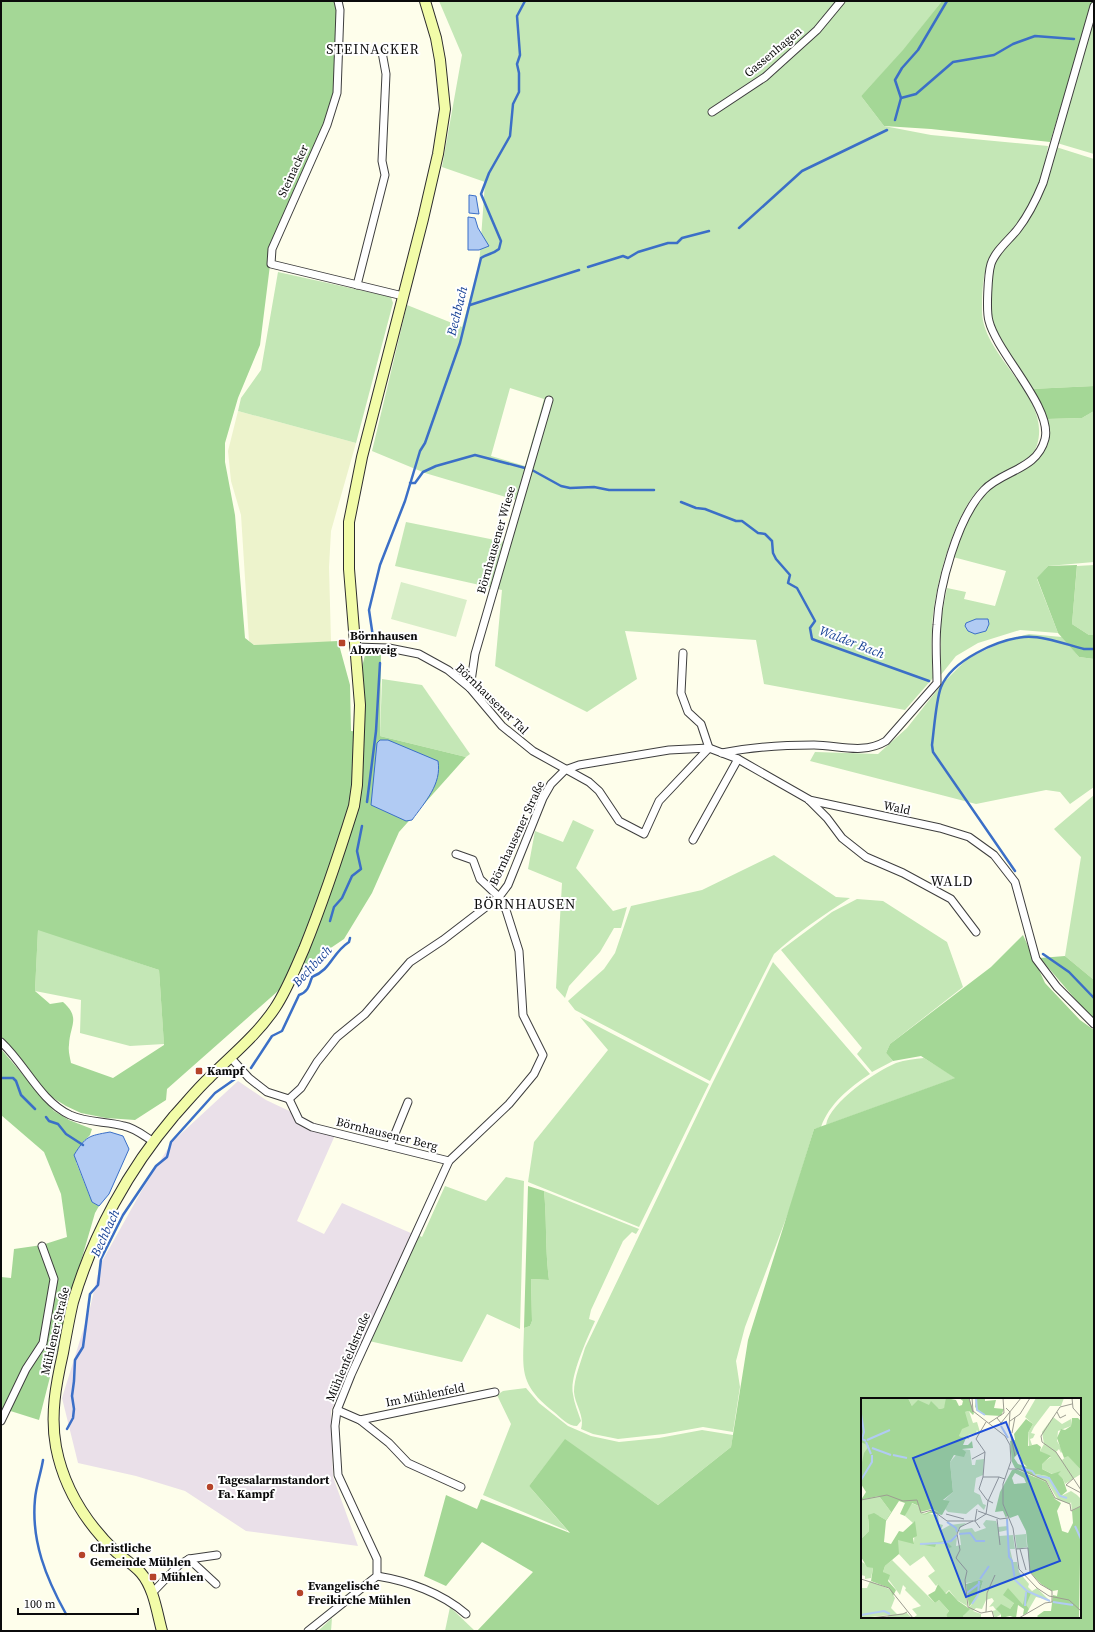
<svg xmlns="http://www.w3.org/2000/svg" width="1095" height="1632" viewBox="0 0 1095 1632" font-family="'Source Serif 4',serif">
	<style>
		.industrial { fill: #eae0e9 }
		.farmland { fill: #edf3cc }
		.green { fill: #c4e7b6; fill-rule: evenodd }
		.forest { fill: #a4d796; fill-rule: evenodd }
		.pitch { fill: #d8eec8 }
		.water { fill: #b1cbf3; stroke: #3b6fc7 }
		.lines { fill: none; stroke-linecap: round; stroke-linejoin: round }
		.stream { stroke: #3b6fc7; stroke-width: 2.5 }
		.street-casing { stroke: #3e3e3e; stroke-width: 9 }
		.secondary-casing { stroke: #2d2d2d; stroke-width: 12 }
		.street { stroke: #fff; stroke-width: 7 }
		.secondary { stroke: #f2fca8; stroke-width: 10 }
		.poi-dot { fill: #b54329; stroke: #fff; stroke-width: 1.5 }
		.labels { text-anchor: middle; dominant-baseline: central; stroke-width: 4; stroke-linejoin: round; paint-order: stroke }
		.street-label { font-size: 12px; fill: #0b0b0b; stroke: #fff }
		.poi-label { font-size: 12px; font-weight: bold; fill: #0b0b0b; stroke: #fff; text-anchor: start }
		.water-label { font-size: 13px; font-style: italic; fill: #1a4497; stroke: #fff }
		.quarter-label { font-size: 14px; letter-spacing: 1px; fill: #0b0b0b; stroke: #fff }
		.inset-river { fill: none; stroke: #b1cbf3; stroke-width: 2 }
		.inset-road { fill: none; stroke: #9d9d91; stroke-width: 1 }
		.view { fill: #1d4ed8; fill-opacity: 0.15; stroke: #1d4ed8; stroke-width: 2 }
		.inset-edge { fill: none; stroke: #0b0b0b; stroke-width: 2 }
	</style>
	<rect width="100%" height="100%" fill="#fefeeb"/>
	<path class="industrial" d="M238,1081L266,1100L336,1133L297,1221L324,1234L342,1203L413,1234L331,1411L333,1477L358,1546L246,1531L185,1491L136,1476L78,1463L62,1398L90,1308L100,1265L142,1190L172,1142Z"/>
	<path class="farmland" d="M238,411L356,443L331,531L329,567L331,642L254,645L249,641L241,515L231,481L228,451Z"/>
	<g class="green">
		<path d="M439,1H942L904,50L861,96L884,126L931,135L1048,146C1045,168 1038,194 1026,212C1014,229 994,246 987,266C982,279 982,298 982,312C983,357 1052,397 1037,445C1029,469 996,472 980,488C953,515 933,591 932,630C931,646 932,662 933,678L905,710L764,684L756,640L625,631L637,679L587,712L495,666L502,590L395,566L406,522L510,543L523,502L425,473L372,451L407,305L462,327L479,267L485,182L442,167L462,55ZM510,388L544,399L525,466L491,456Z"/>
		<path d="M1094,15V154L1057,143Z"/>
		<path d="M1056,147L1094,159V386L1031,389L1000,341L991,319L990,295L994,264L1035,208Z"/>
		<path d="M278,272L391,297L393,303L356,443L238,411L241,398L261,370Z"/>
		<path d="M1094,411V562L1048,566L1037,579L1058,633L1020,630L978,643L956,656L940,676L941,645L940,624L947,588L966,592L964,599L995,606L1006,571L953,557C957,535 970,505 988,490C1008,474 1045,468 1048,437C1048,432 1047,425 1047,419L1082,418Z"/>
		<path d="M1094,565V635H1089L1072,624L1077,566Z"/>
		<path d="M1029,634L1062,637L1079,657L1094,659V787L1070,804L1060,792L1046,790L976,804L810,761L815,752L878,754L907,728L941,685L968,658L1009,639Z"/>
		<path d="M382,679L422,685L470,754L466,757L380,736Z"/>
		<path d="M1094,795V980L1065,956L1081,857L1054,829Z"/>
		<path d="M573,820L594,830L576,868L613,911L627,907L621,928H614L600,952L569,986L565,998L556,988L562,883L528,869L535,831L563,842Z"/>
		<path d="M774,855L836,897L850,898C823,915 797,933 774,954L710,1081L575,1010L568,1001L604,969L615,953L631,906L702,890Z"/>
		<path d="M857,899L883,901L947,942L963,987L890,1044L886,1053L893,1061L872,1072L857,1054L862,1048L781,950L832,912Z"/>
		<path d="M38,929L159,970L164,1044L130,1046L80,1033L81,1000L35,991Z"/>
		<path d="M773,962L870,1074C850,1087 829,1104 821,1127L814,1129L790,1208L745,1327L736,1361L740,1387L733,1432L703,1427L664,1434L618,1439L593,1434L581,1429C585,1416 575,1405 574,1392C574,1378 581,1362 585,1348L712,1084Z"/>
		<path d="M580,1017L709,1084L639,1227L528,1182L534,1142L608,1050Z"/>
		<path d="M924,1058L956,1078L826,1125C830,1102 875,1072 896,1063C905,1060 915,1059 924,1058Z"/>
		<path d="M506,1177L524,1181L520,1329L487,1314L462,1362L369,1341L418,1235L422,1237L445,1186L486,1201Z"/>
		<path d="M544,1191L639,1229L636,1234L632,1232L623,1241L591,1310L589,1319L595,1321C588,1337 569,1377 573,1394C574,1403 578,1412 581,1421L577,1426C568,1426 561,1418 554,1412C518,1384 523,1370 524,1328L530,1326L532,1321L531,1279L549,1280C545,1250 547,1221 544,1191Z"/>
		<path d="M526,1388L539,1403L568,1426L591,1436L619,1442L659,1438L702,1430L733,1435L731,1447L658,1505L565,1440L529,1486L568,1531L483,1495L511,1424L497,1395L503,1391Z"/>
		<path d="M450,1607L475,1631H445Z"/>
		<path d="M332,1618L331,1631H318Z"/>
	</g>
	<g class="forest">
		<path d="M1,1H338L337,93L272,249L260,345L238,398L225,443V462L235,515L245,638L254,645L338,641L350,685L351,731L365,732L361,671L365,655L381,651L380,736L466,757L399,832L372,893L344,939L313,960L167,1089L166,1100L135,1120L106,1118L81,1113L66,1106L50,1096L1,1037ZM38,930L159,970L164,1045L113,1078L71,1063C70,1057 68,1051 69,1045C70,1025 81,1018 63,1002L50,1004L35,991Z"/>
		<path d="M942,1H1093L1050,142L931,129L884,126L861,96L903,50Z"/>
		<path d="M1094,386V411L1082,418L1047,419L1031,389Z"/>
		<path d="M1077,565L1072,624L1089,635H1094V659L1079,657L1058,633L1037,578L1048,566Z"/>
		<path d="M1023,935L1045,983L1080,1020L1094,1030V1631H477L533,1572L482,1542L446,1586L424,1576L446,1495L477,1509L481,1499L570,1533L529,1486L565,1439L658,1505L731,1447L748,1340L814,1129L955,1078L921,1056L893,1061L886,1053L890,1044L991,967ZM862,1399H1080V1617H862Z"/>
		<path d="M1065,956L1094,980V1021L1040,958Z"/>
		<path d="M1,1049L54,1111L69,1120L92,1129L90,1135L81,1144L76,1162L92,1202L99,1206L95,1213L70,1299L39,1420L1,1408V1277L11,1278L14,1249L42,1245L67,1237L61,1194L44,1152L1,1115Z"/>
		<path d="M528,1186L544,1191C547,1221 545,1250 549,1280L531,1279L532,1321L530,1326L524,1328Z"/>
	</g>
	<path class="pitch" d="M401,582L467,600L456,637L391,619Z"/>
	<g class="water">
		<path d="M469,195L476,196L479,214L469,213Z"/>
		<path d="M468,217L475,218L478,228L489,246L479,250H468Z"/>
		<path d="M976,619H988L989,624L986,631L975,634L968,631L965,626L966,623Z"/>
		<path d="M380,740H388L438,761C442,784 425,802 412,820L406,821L371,805L377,743Z"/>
		<path d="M110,1132L123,1136L129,1149L109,1194L99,1206L92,1202L74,1155C86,1136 88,1136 110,1132Z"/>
	</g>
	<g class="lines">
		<g class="stream">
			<path d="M901,98L916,94L953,62L994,55L1013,44L1035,36L1074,39"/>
			<path d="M895,120L901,98L895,80L902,68L918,50L947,1"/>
			<path d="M739,228L802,171L887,130"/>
			<path d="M588,267L623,256L628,258L638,252L668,243H677L682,238L709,231"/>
			<path d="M470,305L579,270"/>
			<path d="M532,470L561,486L570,488L594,487L609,490H654"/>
			<path d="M410,483H415L423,472L436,466L475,455L525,468"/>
			<path d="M681,502L696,508L705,509L736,521H742L758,533L765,534L772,541L773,553L776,559L790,575L788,583L797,588L815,621L810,628L812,639L929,681"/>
			<path d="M373,637L369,610L380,565L405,501L420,451L425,443L460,343L481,258C487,254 493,254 499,249L501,241L481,194L489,173L510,136L513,104L519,92V73L517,64L520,55L517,16L525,1"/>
			<path d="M367,802L376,731L380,663"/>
			<path d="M1015,871L933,752L932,745C934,730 936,700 941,687C952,660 997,640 1024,637C1041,635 1068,645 1084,649H1094"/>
			<path d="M330,921L334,907L342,898L352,876L361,869L357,851L362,826"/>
			<path d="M1043,954L1069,972L1094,998"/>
			<path d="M251,1068L272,1036L282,1031L299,995C308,992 309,986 312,977C332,969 331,954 349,942L350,938"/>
			<path d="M1,1078H13L16,1081L21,1095L35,1109"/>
			<path d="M46,1117L49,1121L58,1124L66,1134L83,1145"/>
			<path d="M67,1429L73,1418L74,1409L72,1396L74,1381L75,1360L83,1347L90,1294L98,1285L101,1259L123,1215L156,1166L167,1157L171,1142L215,1093L235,1079"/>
			<path d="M43,1460C41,1473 36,1486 35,1499C31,1541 46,1578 66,1614"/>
		</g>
		<defs>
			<g id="street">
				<path d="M338,1L340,10L337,93L327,125L272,249L271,264L403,296"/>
				<path d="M712,112L765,77L817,30L841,1"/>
				<path d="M357,285L385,175L382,161L386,74L382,52"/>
				<path d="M354,647L389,648L419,654L448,670L470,688L502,726L533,751L589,782L599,791L619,821L644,834L659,801L709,748L701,724L688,712L681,693L683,653"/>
				<path d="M470,688L475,654L549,400"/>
				<path d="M722,753C752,747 784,745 814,745C838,745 863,755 886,741L937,683C937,664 935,644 937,625C939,587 957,518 984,490C1003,470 1037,470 1045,439C1053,408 997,353 989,321C986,311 988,274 991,264C995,251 1009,240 1017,230C1029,215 1036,200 1043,183L1094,6"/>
				<path d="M809,800L940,828L969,837L994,855L1015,882L1036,959L1057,987L1094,1024"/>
				<path d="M693,840L738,759"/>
				<path d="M1,1042C26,1065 39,1100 70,1115C88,1123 106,1121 124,1126C135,1128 144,1136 154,1142"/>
				<path d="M231,1058L249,1078L267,1092L289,1099L301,1088L317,1062L337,1037L365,1014L410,962L443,940L499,897L508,885L543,798L551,784L565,770L579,765L669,750L709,748L738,759L808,799L827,818L842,838L866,857L903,873L951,899L976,932"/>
				<path d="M289,1099L299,1120L312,1127L449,1161"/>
				<path d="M390,1146L408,1102"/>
				<path d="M337,1410L360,1420L495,1392"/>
				<path d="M360,1420L389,1443L408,1463L461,1487"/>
				<path d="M1,1421L26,1369L43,1343L54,1279L42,1246"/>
				<path d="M189,1559L216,1584"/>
				<path d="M377,1576C408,1581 442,1593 466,1614"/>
				<path d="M152,1593L179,1565L189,1559L217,1555"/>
				<path d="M308,1631L377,1576V1559L338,1475L335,1426L337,1410L351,1375L449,1161L509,1104L534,1074L543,1055L523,1015L519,951L506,910L499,897L480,879L473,860L456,854"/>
			</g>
			<path id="secondary" d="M162,1631C157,1613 154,1588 141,1573C134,1565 124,1559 116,1552C85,1522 64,1489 56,1447C50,1415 56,1384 63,1353C66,1336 69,1319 73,1302C93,1234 129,1169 174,1116C186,1103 197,1089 210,1077C232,1055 257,1035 275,1008C287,990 295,969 304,949C323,902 339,854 354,806L357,785L360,705L349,569V522L362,457L423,219L438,154L445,109L440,60L436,38L425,1"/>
		</defs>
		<use href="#street" class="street-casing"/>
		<use href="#secondary" class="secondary-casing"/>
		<use href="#street" class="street"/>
		<use href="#secondary" class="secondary"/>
	</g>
	<g class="poi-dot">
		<rect x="338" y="639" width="8" height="8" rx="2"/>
		<rect x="195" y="1067" width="8" height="8" rx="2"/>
		<circle cx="210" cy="1487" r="4"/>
		<circle cx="82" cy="1555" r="4"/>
		<rect x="149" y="1573" width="8" height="8" rx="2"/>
		<circle cx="300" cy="1593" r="4"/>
	</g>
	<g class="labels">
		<g class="street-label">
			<text transform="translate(773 52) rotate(-40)">Gassenhagen</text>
			<text transform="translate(293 171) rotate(-65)">Steinacker</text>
			<text transform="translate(496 540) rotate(-74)">Börnhausener Wiese</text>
			<text transform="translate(492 699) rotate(44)">Börnhausener Tal</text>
			<text transform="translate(897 808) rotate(12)">Wald</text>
			<text transform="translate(517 833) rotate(-65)">Börnhausener Straße</text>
			<text transform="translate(387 1134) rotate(14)">Börnhausener Berg</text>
			<text transform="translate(55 1331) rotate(-77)">Mühlener Straße</text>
			<text transform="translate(348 1357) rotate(-67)">Mühlenfeldstraße</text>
			<text transform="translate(425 1395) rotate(-11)">Im Mühlenfeld</text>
		</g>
		<g class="poi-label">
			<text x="350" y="636">Börnhausen<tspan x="350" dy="14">Abzweig</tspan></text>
			<text x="207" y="1071">Kampf</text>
			<text x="218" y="1480">Tagesalarmstandort<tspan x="218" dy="14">Fa. Kampf</tspan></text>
			<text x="90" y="1548">Christliche<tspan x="90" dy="14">Gemeinde Mühlen</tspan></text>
			<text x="161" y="1577">Mühlen</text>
			<text x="308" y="1586">Evangelische<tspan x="308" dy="14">Freikirche Mühlen</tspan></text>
		</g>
		<g class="water-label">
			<text transform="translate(457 311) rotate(-76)">Bechbach</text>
			<text transform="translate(852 642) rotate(21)">Walder Bach</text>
			<text transform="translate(312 966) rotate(-47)">Bechbach</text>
			<text transform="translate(105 1233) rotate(-65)">Bechbach</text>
		</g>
		<g class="quarter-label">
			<text x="373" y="49">STEINACKER</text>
			<text x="952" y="881">WALD</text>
			<text x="525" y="904">BÖRNHAUSEN</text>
		</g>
	</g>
	<g transform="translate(861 1398)">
		<rect width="220" height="220" fill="#fefeeb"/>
		<path d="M47,0H85L86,4L83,10L78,11L68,7L51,8ZM175,0H203L200,8H189L173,29L170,35L174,36L172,40L169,41L171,47L168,48L167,35L172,26L164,19ZM108,13L112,25L116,24L119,34L118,36L116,32L115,35L107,37L108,41L98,38L104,14ZM192,19L201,26L210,21V28L197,33L196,43L202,53L200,55L198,51L195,54L201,62L207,57L220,72V76L204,86L202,81L181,71L180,66L190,59L179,53L183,46L181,34ZM1,43L8,48L0,69V44ZM100,51L109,52L111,67H114L115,62L123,61L122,77L115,80L113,94L119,97L122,106L125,107L123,112L117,106L105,116L87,114L84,111L89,103H82L92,94L89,64ZM175,76L186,78L200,98L210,93L216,97L220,101V108L211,113L210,104L209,106L197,102L186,84L176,81L173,78ZM18,98L30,114L25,122L18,118L7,121L8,133L0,141V102ZM50,105L58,108L60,115L77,117L78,126L82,127L80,132L89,127L105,125L98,131L92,142L96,139L95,148L100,147L98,132L111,130L114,134L125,130L122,126L125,122L135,123L137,129L147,128V132L138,134V138L152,137L154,151H149L152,164H156L158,174L168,186L167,189L171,193L176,190L188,202L175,199L168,211L153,205L149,211L134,220L131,213L135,212L132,208L128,209L133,203L131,200L125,202L121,211L115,210L112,213L120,216V220H104L102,218L118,196L122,183L105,185L106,208L96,202L88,192L84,196L77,186L75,188L67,178L74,173L63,158L49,168L36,154L37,141L53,145L54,124L52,125L44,118ZM165,136L166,149L156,151L154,137ZM0,159L1,164L12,170L10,180L4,181V178L0,177ZM31,162L74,205L78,202L88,213L85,217L87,220H52L56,217L51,211L60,208L44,192L45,190L42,187L39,197L22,174L24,168ZM9,183L28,191L34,200L30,210L36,216L46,215L51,220H25L28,217L0,220V190H6Z" fill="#c4e7b6"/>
		<path d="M0,0H47L51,8L57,2L68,7L70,3L78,11L83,10L85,0L95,2L98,8L101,7L102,3L98,0H108L113,15L112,17L108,13L104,14L108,28L101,31L98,38L105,40L102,47H107L111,43L112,50L101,51L105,54L103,59L93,57L89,64L92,94L82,102L89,103L81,117L71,115L61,117L72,112L79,115L71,111L59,114L58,108L51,105L44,118L39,116L44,105L38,103L25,123L23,144L30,146L38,133L42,134L54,123L56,138L52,140L53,146L37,142L38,156L24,168L22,174L29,177L27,183L35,192L32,198L28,190L10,183L12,170L6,169L0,159V141L8,133L7,117L13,115L25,122L30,114L18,98L0,102L5,94L0,86V69L3,55L8,48L0,44ZM115,0H124V3L135,2L133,10L143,11L140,18L123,17L114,9ZM211,20H217L220,23V72L207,58L203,60L196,40L200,31L204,32L210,28ZM165,21L172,26L167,35V48L176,46L180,49L179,53L190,58L181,66V71L191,76L200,73L197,76L202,81L206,93L200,98L186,78L175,76L173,78L154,70L151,64L149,43L154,42L153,36ZM158,54L161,64L166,69L157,66L153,60ZM155,71L185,84L194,101L200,105L196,113L201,133L207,135L212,125L211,113L220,108L218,220H178L176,218L183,213H190L192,197L196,198L197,192L191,193L180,186L169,174L165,133L157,117L149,120L146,118L145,120L142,113L134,114L139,94L151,72ZM154,75L163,80L165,85L153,86L151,80ZM85,143L91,149L88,150L85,145L75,146L74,149L58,146ZM119,182L122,183L118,196L108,209L105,186ZM77,186L85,196L88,193L97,203L109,211L102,218L104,220H87L85,217L88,213L78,202L74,205L67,197L74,193ZM147,190L162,207L165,193L170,195L165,207L168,211L166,215L162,217L163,211L157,207L155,220L149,218L140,220V216L135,211L140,206L149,211L153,205L142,197Z" fill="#a4d796" fill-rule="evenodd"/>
		<path class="inset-river" d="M115,0L116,12L124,17M0,16L3,34L1,41L5,43M140,28L147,40M6,42L29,32M5,44L10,56M11,50L30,57M32,57L46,60M160,70L171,73L174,77M176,78L188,80L199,98L206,100M0,82L11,64V57M146,121L148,159L151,163L154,182L166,193M86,124L95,130L96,134M214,128L220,141M98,136L109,135L115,143H124M59,146L81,145L90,143L96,137M119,181L128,168M166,193L189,203M106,195L119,185M192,204L212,207M111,206L117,197L118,183M164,208L165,194M0,217L23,213L29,216"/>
		<path class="inset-road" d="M108,0L112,14M111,0L112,13L144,38L149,47L150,63L142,86V106L152,130L158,171L176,190L188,198L208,202L220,213M211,0L212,10L220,19M211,6L199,9L180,38L181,44L195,54L220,92M145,10L149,14L148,29L154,58M196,14L199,20L205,17M136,20L140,25L160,0M149,23L159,16L169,0M125,24L115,41L124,54L122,79L118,91L126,102L132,105M128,25L143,15L142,0M151,35L154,19M111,61L124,54M148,71H158L185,83L194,100L209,106L210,113L220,108M122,79H138M213,80L205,87L220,95M0,102L26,97L42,103L56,102L60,115L71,112L86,123H114L125,116L127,103L138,79L144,81M116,111L114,123L119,130M117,113L139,121L147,120M85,116L103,121M136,121L139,147M112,123L99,129L96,136L99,152L95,160L106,173L104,182L107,209L120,215L131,213L133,220M155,151L167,150L169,174L179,186L191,193V204L184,205L158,220M159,151L165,172M0,181L28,190L52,220M125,214L126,195L134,177M10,220L42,216L46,214"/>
		<path class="view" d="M145,24L199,163L105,199L52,60Z"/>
		<rect width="220" height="220" class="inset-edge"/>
	</g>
	<rect width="1095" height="1632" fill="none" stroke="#0b0b0b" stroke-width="4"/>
	<path d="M18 1608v6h120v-6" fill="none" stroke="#0b0b0b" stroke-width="2"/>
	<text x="24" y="1608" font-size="12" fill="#0b0b0b" stroke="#ffffff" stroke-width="3" paint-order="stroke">100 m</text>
</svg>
